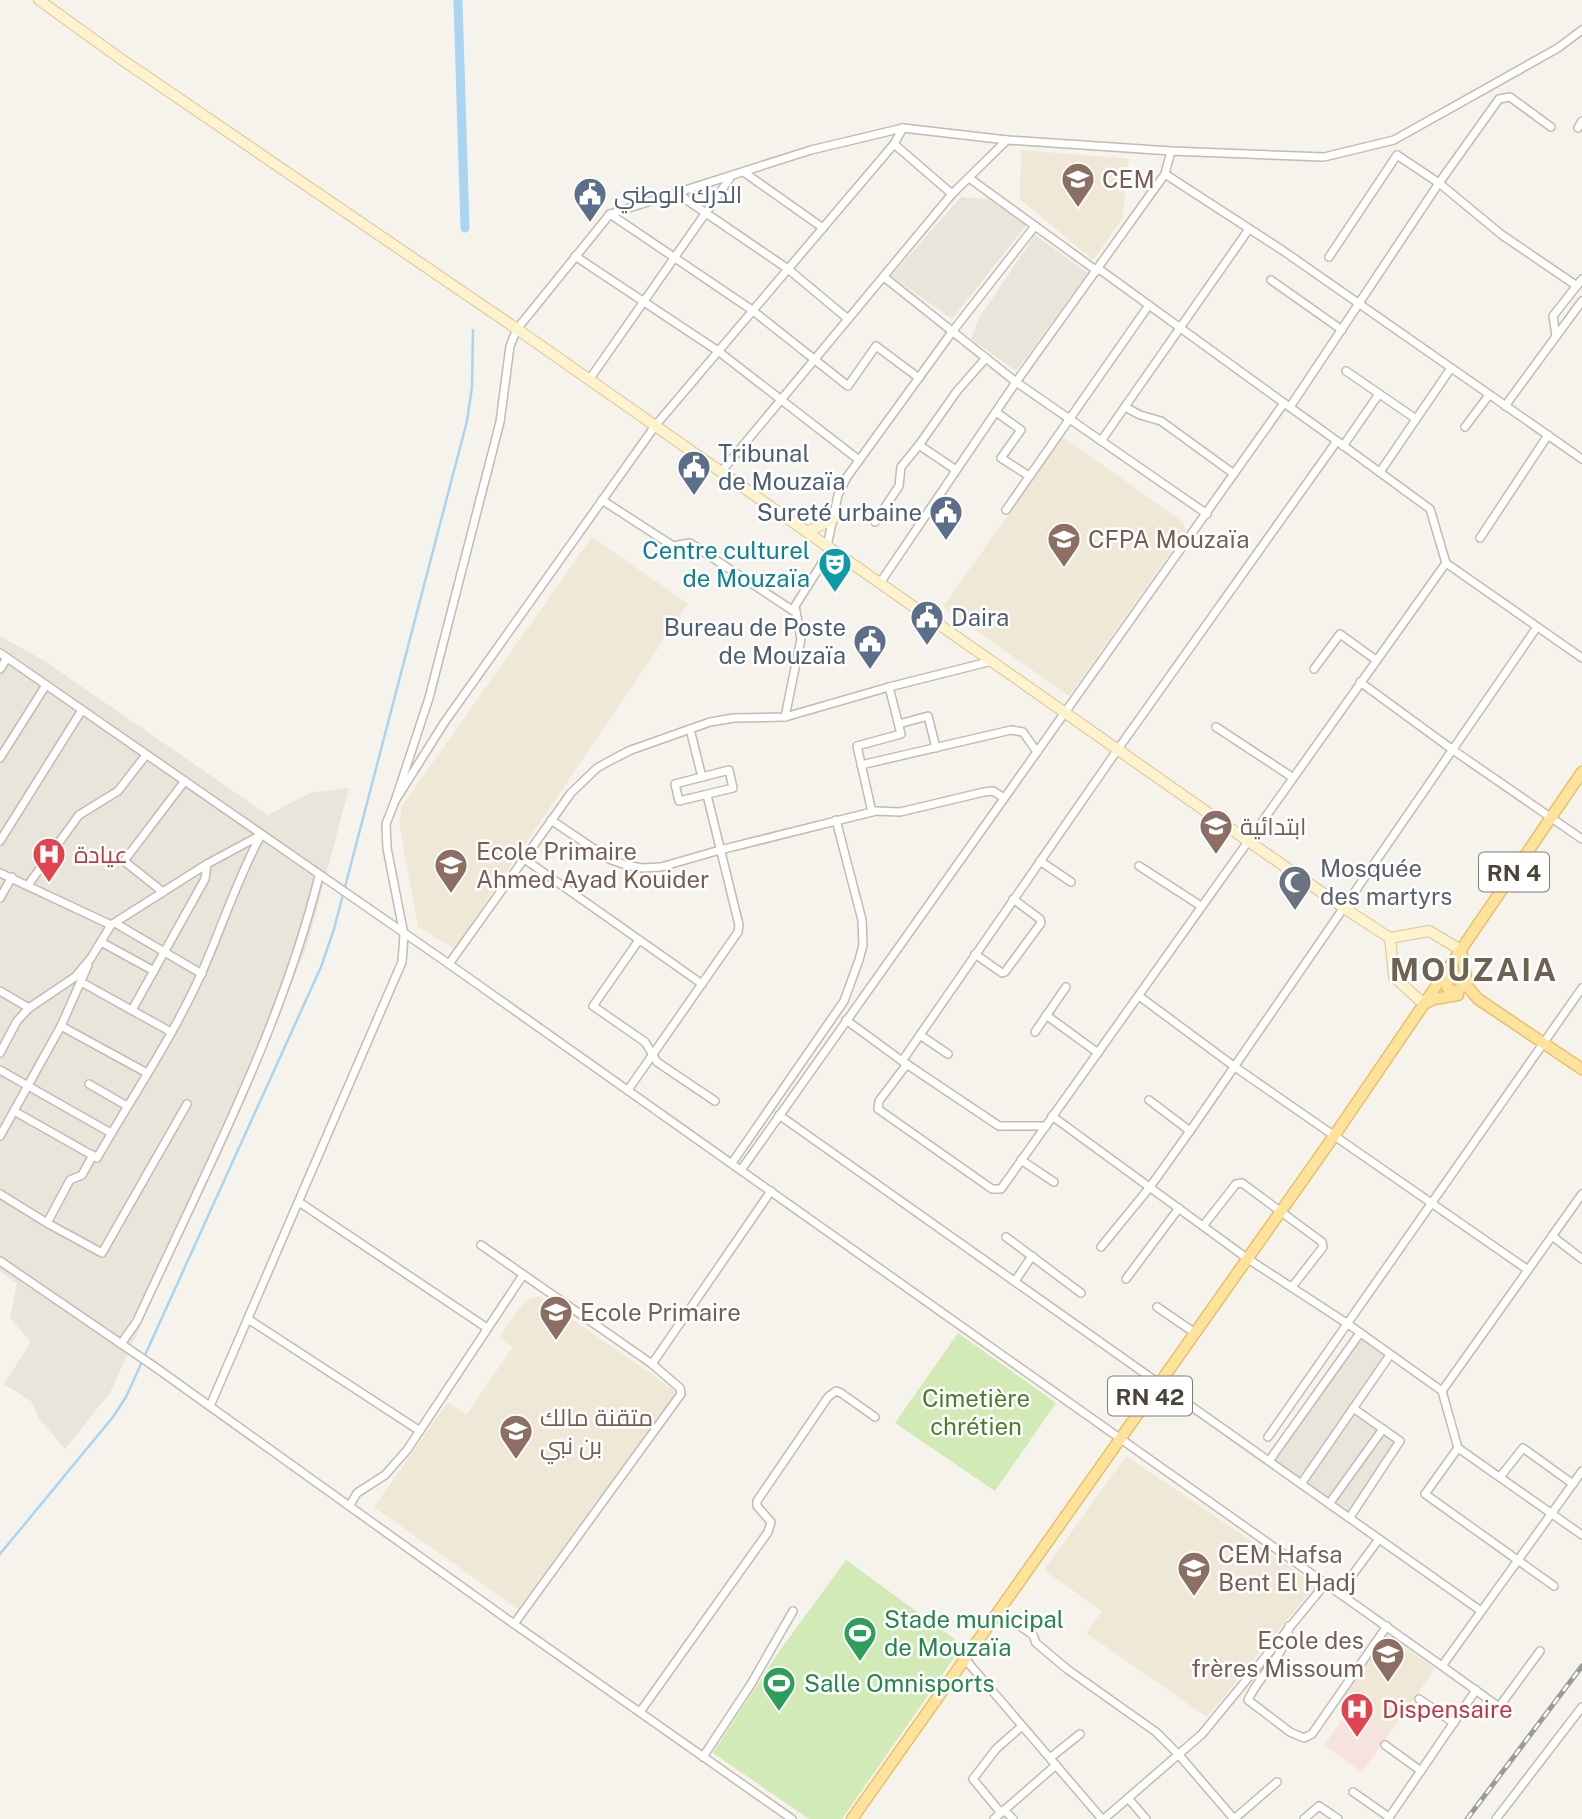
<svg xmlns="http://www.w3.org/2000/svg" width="1582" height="1819" viewBox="0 0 1582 1819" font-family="'Public Sans',Cairo,sans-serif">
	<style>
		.residential { fill: #eae5da }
		.education { fill: #efe8d6 }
		.medical { fill: #f6e3e0 }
		.green { fill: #d2eab5 }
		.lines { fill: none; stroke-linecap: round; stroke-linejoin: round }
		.stream { stroke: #a9d4f2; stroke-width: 2.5 }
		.canal { stroke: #a9d4f2; stroke-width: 9 }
		.minor-casing { stroke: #c2bbae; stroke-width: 10 }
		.secondary-casing { stroke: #d6c79b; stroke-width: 12 }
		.primary-casing { stroke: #e6c16a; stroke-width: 13 }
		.minor { stroke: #fff; stroke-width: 7 }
		.secondary { stroke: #fff3cd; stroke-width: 10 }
		.primary { stroke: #ffe39c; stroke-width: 10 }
		.rail-casing { stroke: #9a9a9a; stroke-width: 5 }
		.rail { stroke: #fff; stroke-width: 2.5; stroke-dasharray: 8; stroke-linecap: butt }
		.labels { text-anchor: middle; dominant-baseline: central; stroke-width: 5; stroke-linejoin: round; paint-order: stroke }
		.shield { fill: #fff; stroke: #817c74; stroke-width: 2 }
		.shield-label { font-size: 23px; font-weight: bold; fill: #4b4439 }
		.education-label { font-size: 24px; fill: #785e54; stroke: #fff; text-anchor: start }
		.service-label { font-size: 24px; fill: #4e5e75; stroke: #fff; text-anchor: start }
		.culture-label { font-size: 24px; fill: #0d838f; stroke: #fff; text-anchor: end }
		.health-label { font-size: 24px; fill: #be3a42; stroke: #fff; text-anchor: start }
		.worship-label { font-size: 24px; fill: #5b616d; stroke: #fff; text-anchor: start }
		.park-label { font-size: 24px; fill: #4a7f2a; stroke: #fff }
		.leisure-label { font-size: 24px; fill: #27864d; stroke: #fff; text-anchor: start }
		.district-label { font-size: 32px; font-weight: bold; letter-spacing: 2px; fill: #6e6250; stroke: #fff }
	</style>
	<rect width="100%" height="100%" fill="#f6f3ec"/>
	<g class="residential">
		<path d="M961,197L999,200L1029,222L952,319L891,276Z"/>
		<path d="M1035,235L1088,273L1016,371L971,339L979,318Z"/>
		<path d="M0,636L46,662L268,815L310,793L349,788L308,943L258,1067L110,1393L65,1449L38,1417L32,1402L4,1384L31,1342L10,1318L17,1284L0,1271Z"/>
		<path d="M1360,1339L1386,1356L1348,1410L1395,1441L1349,1512L1274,1461Z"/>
	</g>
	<g class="education">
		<path d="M1021,150L1129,159L1122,219L1093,260L1020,199Z"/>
		<path d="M1063,437L1183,522L1186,531L1069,696L943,607Z"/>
		<path d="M592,537L688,604L454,949L418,927L399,822L402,806Z"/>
		<path d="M539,1296L677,1392L518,1609L374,1507L448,1402L466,1415L513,1347L499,1337L525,1301Z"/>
		<path d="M1126,1456L1316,1585L1207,1717L1086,1633L1102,1611L1044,1570Z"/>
		<path d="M1386,1634L1435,1669L1389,1734L1340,1699Z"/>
	</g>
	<path class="medical" d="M1351,1707L1389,1734L1362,1772L1324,1745Z"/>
	<g class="green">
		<path d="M958,1333L1056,1403L995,1491L895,1423Z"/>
		<path d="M846,1560L963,1645L842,1819H809L713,1753L778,1653Z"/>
	</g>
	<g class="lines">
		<path class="stream" d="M0,1554L113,1417L126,1397L321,967L334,929L467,421L472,387L473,330"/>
		<path class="canal" d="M458,0L465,228"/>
		<defs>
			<g id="minor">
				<path d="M1578,128L1582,121"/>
				<path d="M894,144L952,194"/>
				<path d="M1171,151L1165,174L1282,250L1582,459"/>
				<path d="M745,173L823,228"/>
				<path d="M969,178L1097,271"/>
				<path d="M678,194L788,269L848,319"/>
				<path d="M610,214L752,310L848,386L876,346L919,378"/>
				<path d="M575,256L718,351L859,460"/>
				<path d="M1329,257L1397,155L1439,183L1502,235L1577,286"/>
				<path d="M884,277L1016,382L1207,514"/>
				<path d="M1271,280L1342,330"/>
				<path d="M1556,336L1553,316L1582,279"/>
				<path d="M1346,371L1416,419"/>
				<path d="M589,380L730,178"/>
				<path d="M1505,406L1582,301"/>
				<path d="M1125,407L1140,415L1161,421L1234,474"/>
				<path d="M1290,407L1439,183L1499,99L1510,97L1551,127"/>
				<path d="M996,412L1021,430L1001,458L1029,476"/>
				<path d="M1465,427L1489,395"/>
				<path d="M1101,441L1249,229"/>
				<path d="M1337,441L1430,509L1446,563"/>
				<path d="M1343,446L1379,394"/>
				<path d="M956,470L919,445L957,391L986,358"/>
				<path d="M721,472L952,194L1007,140"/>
				<path d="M1380,472L1451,368"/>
				<path d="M602,500L673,546L690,543L795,612"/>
				<path d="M1006,510L1149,305"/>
				<path d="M875,522L899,486L901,467L919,445"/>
				<path d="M1480,538L1548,435"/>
				<path d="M827,546L838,495L847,477L952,332L1035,226"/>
				<path d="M880,583L1016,382L1165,174"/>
				<path d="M0,653L449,964L1442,1666L1582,1471"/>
				<path d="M0,669L7,658"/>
				<path d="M1314,669L1340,634L1376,660"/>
				<path d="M1360,682L1453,750L1582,839"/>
				<path d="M785,717L801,639L795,606L831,549"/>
				<path d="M899,724L928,716L936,748"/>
				<path d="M1216,727L1292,777"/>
				<path d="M690,729L702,777"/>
				<path d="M0,758L46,685"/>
				<path d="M861,765L1011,730L1023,732L1037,752"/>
				<path d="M729,770L733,788L679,801L675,784Z"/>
				<path d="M395,801L429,698L500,422L510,346L517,329L610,214L811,150L903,128L1007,140L1171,151L1324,157L1394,140L1558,48L1582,30"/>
				<path d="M872,812L857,746L901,734L889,687"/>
				<path d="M551,820L609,859L626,865L642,868L661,867L720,850L876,811L900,812L984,792L993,791L1004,798"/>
				<path d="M0,841L82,710"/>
				<path d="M523,858L702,984"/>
				<path d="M1040,861L1071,882"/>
				<path d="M1139,866L1201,906"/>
				<path d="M0,873L111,925"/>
				<path d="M28,885L79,815L118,791L146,755"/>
				<path d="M163,892L124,861L184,782"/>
				<path d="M0,898L12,877"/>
				<path d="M115,923L202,974"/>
				<path d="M639,940L593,1006L645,1042L657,1062L715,1101"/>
				<path d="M101,942L154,971"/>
				<path d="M975,954L1002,973L1005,972L1041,923L1040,919L1013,899"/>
				<path d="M449,964L571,793L597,768L615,758L631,750L710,722L734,718L785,717L889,687L992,661"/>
				<path d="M81,982L171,1032"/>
				<path d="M0,991L29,1008"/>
				<path d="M1139,996L1235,1067L1528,1270"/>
				<path d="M132,1010L205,879L207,864"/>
				<path d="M1046,1015L1098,1053"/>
				<path d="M846,1020L902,1061"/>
				<path d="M61,1026L147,1073"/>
				<path d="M1035,1032L1066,987"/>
				<path d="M920,1035L948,1054"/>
				<path d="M0,1053L17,1021L29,1008L75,977L91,958L111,925L207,864L259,836"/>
				<path d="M907,1064L879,1101L878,1109L992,1189H1001L1446,563L1582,658"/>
				<path d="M0,1070L111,1133"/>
				<path d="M89,1084L127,1106"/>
				<path d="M628,1090L738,932L739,925L707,795"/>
				<path d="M1149,1100L1190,1131"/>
				<path d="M14,1111L97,1158C132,1097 173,1037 202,972C222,927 237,879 261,835"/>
				<path d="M779,1115C1013,1280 1247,1445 1481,1611"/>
				<path d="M1052,1116L1248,1259L1348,1324L1442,1391L1582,1194"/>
				<path d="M1046,1126H999L902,1061L1118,749L1337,441L1284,403"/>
				<path d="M0,1136L61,1026L88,965"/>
				<path d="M1021,1160L1054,1182"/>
				<path d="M732,1163L844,1001L859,960L863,945L862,920L836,820"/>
				<path d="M741,1170L1284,403L1099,269"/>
				<path d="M0,1194L47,1223L70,1180L82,1175L93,1155"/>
				<path d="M299,1202L487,1328"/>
				<path d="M47,1223L102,1253L187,1104"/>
				<path d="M1203,1226L1236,1184L1242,1183L1322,1242L1323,1247L1292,1287"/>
				<path d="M1552,1236L1582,1259"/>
				<path d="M1006,1237L1081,1293"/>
				<path d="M481,1245L652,1364L680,1388L681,1394L514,1624"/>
				<path d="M1101,1247L1150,1187L1190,1131L1537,627"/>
				<path d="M0,1261L155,1367L514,1624L792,1819"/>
				<path d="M1126,1279L1179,1208"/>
				<path d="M1015,1281L1032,1256"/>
				<path d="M1157,1307L1195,1333"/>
				<path d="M248,1319L420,1431"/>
				<path d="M121,1344L137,1321C204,1175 280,1032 319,876"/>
				<path d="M652,1364L771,1191"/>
				<path d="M1442,1391L1458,1448L1425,1494L1554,1586"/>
				<path d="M210,1406L402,962L404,935L387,848L386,824L395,801L444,723L655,426L894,144L903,128"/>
				<path d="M1268,1437L1582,988"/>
				<path d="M1458,1448L1582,1535"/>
				<path d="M1269,1461L1360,1333"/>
				<path d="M1500,1477L1523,1448L1573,1484"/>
				<path d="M1301,1484L1390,1355"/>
				<path d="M1329,1504L1383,1429"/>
				<path d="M350,1505L357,1493L385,1475L407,1450L523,1275"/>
				<path d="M1350,1517L1400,1441L1353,1408"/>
				<path d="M1339,1593L1379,1539"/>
				<path d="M998,1611L1033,1635L1036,1643L1067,1669L1156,1732L1179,1755L1234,1819"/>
				<path d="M1289,1626C1287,1654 1259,1675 1248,1700L1290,1732L1304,1738L1312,1734L1387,1626"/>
				<path d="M965,1659L1102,1819"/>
				<path d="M1442,1666L1499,1707L1540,1651"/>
				<path d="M1419,1699L1454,1723"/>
				<path d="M640,1712L768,1532L771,1522L757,1506V1501L828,1397L836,1391L841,1393L875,1417"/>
				<path d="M1385,1745L1421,1771"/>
				<path d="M703,1757L751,1684L793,1611"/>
				<path d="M1050,1758L1080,1734"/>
				<path d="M1353,1792L1389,1817"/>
				<path d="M1128,1798L1146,1819"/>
				<path d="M1004,1810L1013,1819"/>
				<path d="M1001,1813L973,1779L996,1749L1022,1726"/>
				<path d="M994,1819L1056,1765"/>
				<path d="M1104,1819L1202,1734L1326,1583"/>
				<path d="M1234,1819L1277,1782"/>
				<path d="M1304,1819L1319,1806L1338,1819"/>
				<path d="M1388,1819L1476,1690"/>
				<path d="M1496,1819L1582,1707"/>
			</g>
			<g id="secondary">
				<path d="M39,0L121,59L517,329L1344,908L1390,938L1429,931L1461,950"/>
				<path d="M807,532L833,519"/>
				<path d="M1390,938L1394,977L1424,1004"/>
			</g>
			<g id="primary">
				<path d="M1461,950L1467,983"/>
				<path d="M1446,972C1444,982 1446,993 1458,991L1463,985L1460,977L1455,976L1448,979L1447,987"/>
				<path d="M1461,979L1478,999L1582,1069"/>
				<path d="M1424,1004L1434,999L1458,995"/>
				<path d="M852,1819L1334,1136L1582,772"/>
			</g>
		</defs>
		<use href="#minor" class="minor-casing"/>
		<use href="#secondary" class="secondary-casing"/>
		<use href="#primary" class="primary-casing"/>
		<use href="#minor" class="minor"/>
		<use href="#secondary" class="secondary"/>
		<use href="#primary" class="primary"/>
		<defs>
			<path id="rail" d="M1467,1819L1582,1666"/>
		</defs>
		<use href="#rail" class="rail-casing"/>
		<use href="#rail" class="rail"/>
	</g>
	<defs>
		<symbol id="school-pin" viewBox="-11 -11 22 30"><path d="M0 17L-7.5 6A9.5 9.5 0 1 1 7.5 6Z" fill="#8d6e63" stroke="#fff"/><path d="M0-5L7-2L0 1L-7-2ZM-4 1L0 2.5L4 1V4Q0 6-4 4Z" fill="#fff"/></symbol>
		<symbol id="civic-pin" viewBox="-11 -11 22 30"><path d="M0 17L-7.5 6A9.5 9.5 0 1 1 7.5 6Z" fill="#5c6f8a" stroke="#fff"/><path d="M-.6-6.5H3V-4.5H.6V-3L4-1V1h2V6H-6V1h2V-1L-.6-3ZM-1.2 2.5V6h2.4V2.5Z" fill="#fff"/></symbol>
		<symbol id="university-pin" viewBox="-11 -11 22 30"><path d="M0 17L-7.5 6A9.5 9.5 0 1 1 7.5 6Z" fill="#8d6e63" stroke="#fff"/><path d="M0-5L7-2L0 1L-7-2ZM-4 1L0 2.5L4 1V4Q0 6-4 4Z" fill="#fff"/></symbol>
		<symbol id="theatre-pin" viewBox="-11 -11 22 30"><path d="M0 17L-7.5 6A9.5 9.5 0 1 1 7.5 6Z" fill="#0f9aa8" stroke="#fff"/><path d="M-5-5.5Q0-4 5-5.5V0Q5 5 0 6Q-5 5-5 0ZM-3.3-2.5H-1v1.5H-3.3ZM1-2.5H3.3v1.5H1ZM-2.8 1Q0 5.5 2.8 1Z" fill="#fff"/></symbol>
		<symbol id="hospital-pin" viewBox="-11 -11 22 30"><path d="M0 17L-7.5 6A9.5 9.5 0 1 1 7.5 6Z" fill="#e0444e" stroke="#fff"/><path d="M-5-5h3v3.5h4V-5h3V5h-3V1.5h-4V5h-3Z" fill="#fff"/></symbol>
		<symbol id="mosque-pin" viewBox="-11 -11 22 30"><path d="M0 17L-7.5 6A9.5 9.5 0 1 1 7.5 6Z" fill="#6b7280" stroke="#fff"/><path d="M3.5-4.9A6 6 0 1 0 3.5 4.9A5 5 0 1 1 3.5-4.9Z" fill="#fff"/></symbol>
		<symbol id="stadium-pin" viewBox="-11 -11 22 30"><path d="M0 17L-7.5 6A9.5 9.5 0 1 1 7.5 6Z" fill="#2e9e5b" stroke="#fff"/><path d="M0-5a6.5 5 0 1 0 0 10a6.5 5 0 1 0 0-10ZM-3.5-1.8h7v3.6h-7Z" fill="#fff"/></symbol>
	</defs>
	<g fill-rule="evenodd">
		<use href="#school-pin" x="1059" y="160" width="38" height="52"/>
		<use href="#civic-pin" x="571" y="175" width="38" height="52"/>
		<use href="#civic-pin" x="675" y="448" width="38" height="52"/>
		<use href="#civic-pin" x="927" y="493" width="38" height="52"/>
		<use href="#university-pin" x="1045" y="520" width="38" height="52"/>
		<use href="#theatre-pin" x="816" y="545" width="38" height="52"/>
		<use href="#civic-pin" x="908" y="598" width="38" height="52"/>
		<use href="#civic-pin" x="851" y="622" width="38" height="52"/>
		<use href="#school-pin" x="1197" y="807" width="38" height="52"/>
		<use href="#hospital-pin" x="30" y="835" width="38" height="52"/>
		<use href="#school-pin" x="432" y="846" width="38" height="52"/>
		<use href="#mosque-pin" x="1276" y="863" width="38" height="52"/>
		<use href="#school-pin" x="537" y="1293" width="38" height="52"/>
		<use href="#school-pin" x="497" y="1412" width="38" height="52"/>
		<use href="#school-pin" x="1175" y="1549" width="38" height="52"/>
		<use href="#stadium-pin" x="841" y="1614" width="38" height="52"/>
		<use href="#school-pin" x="1369" y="1635" width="38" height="52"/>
		<use href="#stadium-pin" x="760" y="1664" width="38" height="52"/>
		<use href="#hospital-pin" x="1338" y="1690" width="38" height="52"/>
	</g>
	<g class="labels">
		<g class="shield">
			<rect x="1479" y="852.5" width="70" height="39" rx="5"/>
			<rect x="1108" y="1376.5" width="84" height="39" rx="5"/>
		</g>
		<g class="shield-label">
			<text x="1514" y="872">RN 4</text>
			<text x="1150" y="1396">RN 42</text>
		</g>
		<g class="education-label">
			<text x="1102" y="179">CEM</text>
			<text x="1088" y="539">CFPA Mouzaïa</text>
			<text x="1240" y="826">ابتدائية</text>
			<text x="476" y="851">Ecole Primaire<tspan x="476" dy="28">Ahmed Ayad Kouider</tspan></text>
			<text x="580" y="1312">Ecole Primaire</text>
			<text x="540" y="1417">متقنة مالك<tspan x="540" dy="28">بن نبي</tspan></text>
			<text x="1218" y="1554">CEM Hafsa<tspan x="1218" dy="28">Bent El Hadj</tspan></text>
			<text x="1364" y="1640" text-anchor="end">Ecole des<tspan x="1364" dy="28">frères Missoum</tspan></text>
		</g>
		<g class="service-label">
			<text x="614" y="194">الدرك الوطني</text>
			<text x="718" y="453">Tribunal<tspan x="718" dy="28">de Mouzaïa</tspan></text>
			<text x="922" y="512" text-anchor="end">Sureté urbaine</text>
			<text x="951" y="617">Daira</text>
			<text x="846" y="627" text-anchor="end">Bureau de Poste<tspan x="846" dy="28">de Mouzaïa</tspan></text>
		</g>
		<g class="culture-label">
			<text x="810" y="550">Centre culturel<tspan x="810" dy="28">de Mouzaïa</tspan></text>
		</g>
		<g class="health-label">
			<text x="74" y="854">عيادة</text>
			<text x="1382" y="1709">Dispensaire</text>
		</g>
		<g class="worship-label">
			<text x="1320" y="868">Mosquée<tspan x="1320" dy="28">des martyrs</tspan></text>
		</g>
		<g class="park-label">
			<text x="976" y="1398">Cimetière<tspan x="976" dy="28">chrétien</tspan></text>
		</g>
		<g class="leisure-label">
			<text x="884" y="1619">Stade municipal<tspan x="884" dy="28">de Mouzaïa</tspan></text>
			<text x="804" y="1683">Salle Omnisports</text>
		</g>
		<g class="district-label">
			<text x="1474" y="969">MOUZAIA</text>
		</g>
	</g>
</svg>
